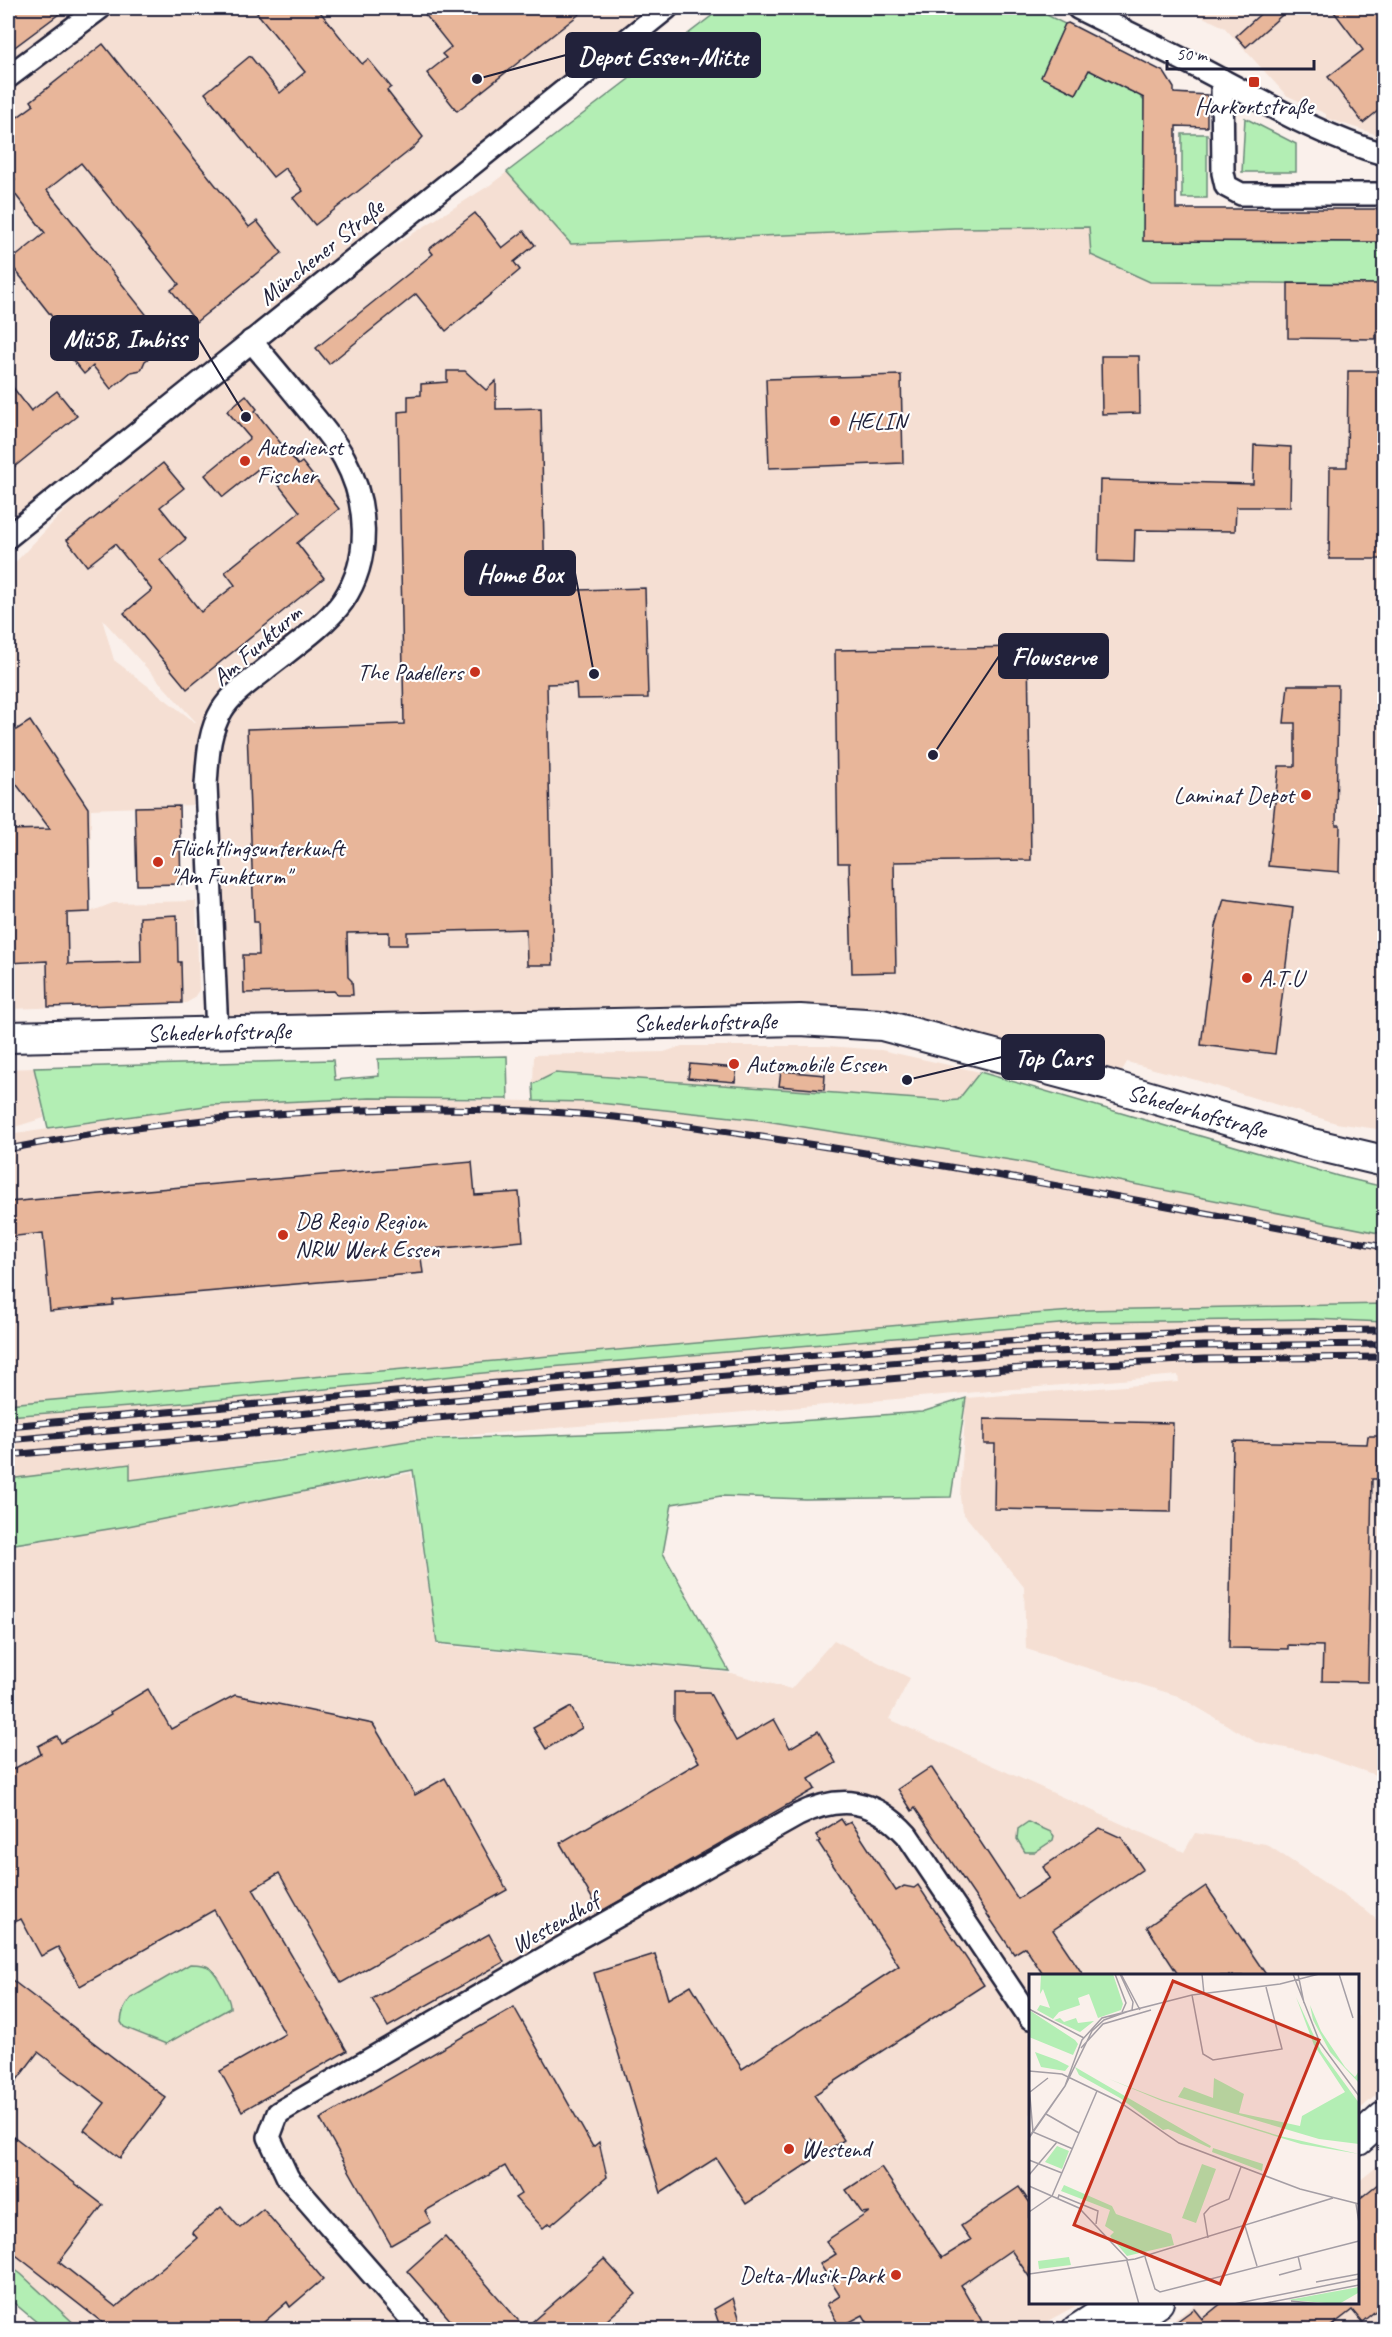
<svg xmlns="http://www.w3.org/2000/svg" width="1392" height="2337" viewBox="0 0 1392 2337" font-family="Caveat,sans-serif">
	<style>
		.built { fill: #f5dfd3; fill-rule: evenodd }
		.green { fill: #b3eeb4; stroke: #6a8878; stroke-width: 1.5 }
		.building { fill: #e8b69a; stroke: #22223b; stroke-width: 1.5 }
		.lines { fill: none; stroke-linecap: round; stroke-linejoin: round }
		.street-casing { stroke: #22223b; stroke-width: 26 }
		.secondary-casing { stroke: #22223b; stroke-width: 34 }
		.street { stroke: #fff; stroke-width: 21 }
		.secondary { stroke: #fff; stroke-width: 30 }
		.rail-casing { stroke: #22223b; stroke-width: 7 }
		.rail { stroke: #fff; stroke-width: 4.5; stroke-dasharray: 14; stroke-linecap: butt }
		.poi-dot { fill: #c8321e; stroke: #fff; stroke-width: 2 }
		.labels { text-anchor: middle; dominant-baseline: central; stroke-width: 4.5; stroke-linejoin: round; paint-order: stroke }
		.poi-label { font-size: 24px; fill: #22223b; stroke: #fff; text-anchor: start }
		.street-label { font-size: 24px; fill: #22223b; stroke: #fff }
		.inset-road { fill: none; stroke: #a49ea5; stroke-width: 1.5 }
		.view { fill: #c8321e; fill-opacity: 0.15; stroke: #c8321e; stroke-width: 3 }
		.inset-edge { fill: none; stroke: #22223b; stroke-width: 3 }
		.leader { fill: none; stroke: #22223b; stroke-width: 2 }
		.callout-dot { fill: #22223b; stroke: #fff; stroke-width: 2 }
		.callout { fill: #22223b; stroke: #22223b; stroke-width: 2 }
		.callout-label { font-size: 26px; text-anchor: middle; font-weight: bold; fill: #fff }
	</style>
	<rect width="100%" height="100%" fill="#faf0eb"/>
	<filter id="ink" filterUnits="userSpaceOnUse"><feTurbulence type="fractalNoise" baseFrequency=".0167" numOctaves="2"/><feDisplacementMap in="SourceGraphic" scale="12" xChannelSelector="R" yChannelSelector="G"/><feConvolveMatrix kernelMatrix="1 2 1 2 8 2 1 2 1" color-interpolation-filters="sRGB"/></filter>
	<g filter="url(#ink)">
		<g class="built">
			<path d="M8,8H648L8,521Z"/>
			<path d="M722,8H1033L1065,24L1046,64L1047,65L955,228L1090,227L1167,282L1382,284L1384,286V1130L1336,1123L1196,1080L1127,1062L1117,1080L884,1016L222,1023L211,758L200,728L193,805L91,809L90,912L113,903L196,901L199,990L193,999L186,1003L8,1009V570L120,452L317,294L490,185ZM102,619L196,722V723L114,660Z"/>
			<path d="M1184,8H1384V137L1326,118V114L1286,95L1224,27Z"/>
			<path d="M682,1046H827L881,1050L980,1072L958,1100L946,1101L555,1073L533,1084L534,1055L664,1052Z"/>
			<path d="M34,1068L44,1118L8,1129V1069Z"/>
			<path d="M370,1098L589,1102L760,1120L1023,1162L1384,1234V1778L1315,1754L1256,1742L1178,1696L1026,1649L1024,1587L962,1512L960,1497L966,1398L1179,1382L1178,1375L414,1440L130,1480L8,1502V1135L212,1105Z"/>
			<path d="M411,1473L437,1645L731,1673L791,1689L834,1640L910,1678L889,1719L1184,1852L1195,1833L1266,1844L1364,1909L1384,1926V2088L1358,2111V1976H1030V2302L1081,2303L1033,2329H80L21,2274L8,2265V1547Z"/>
			<path d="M1384,2161V2329L1160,2330L1197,2303L1358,2302V2182Z"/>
		</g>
		<g class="green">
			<path d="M722,8H1033L1065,24L1042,77L1076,94L1089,70L1130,91L1132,89L1138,93L1144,101V241L1384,242V286L1382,284L1150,282L1091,255L1089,227L954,228L571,244L507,172Z"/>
			<path d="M1245,118L1296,144V172H1242Z"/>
			<rect x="1182" y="134" width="25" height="64"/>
			<path d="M507,1056L508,1099L370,1098L212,1105L48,1128L34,1068L333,1060L335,1080L379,1076L378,1059Z"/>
			<path d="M980,1072L1338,1176L1384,1187V1234L1023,1162L760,1120L589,1102L534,1101L533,1084L555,1073L946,1101L958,1100Z"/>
			<path d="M1384,1304V1322L1314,1319L1083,1322L503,1371L197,1402L8,1416V1404L991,1317L1087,1310Z"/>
			<path d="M966,1398L951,1497L805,1499L721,1496L672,1504L663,1553L729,1671L437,1643L413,1470L128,1526L8,1545V1479L130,1464V1480L279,1461L414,1440L665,1431L922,1412Z"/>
			<path d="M1028,1822L1051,1832L1054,1836L1053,1840L1035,1852H1025L1017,1839L1018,1829Z"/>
			<path d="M190,1964C197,1964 205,1964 210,1968C217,1974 231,2000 230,2008L166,2044L124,2027L121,2022C122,2012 124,2006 131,1998Z"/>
			<path d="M8,2265L21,2274L80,2329H45L8,2298Z"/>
		</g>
		<g class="building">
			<path d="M8,8H67L8,52Z"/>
			<path d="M253,8H317L362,64L368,59L391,87L387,90L388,92L423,137L413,148L315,225L293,198L303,191L285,168L273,177L205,93L250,56L280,93L305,72Z"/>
			<path d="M420,8H465L470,15L479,8H587L457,111L427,73L446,58L442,54L451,47Z"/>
			<path d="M1267,8H1290L1246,47L1236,36Z"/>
			<path d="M1331,8H1384V106L1363,123L1328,77L1363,50Z"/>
			<path d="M1068,23L1164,72L1174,88V93L1207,95V127L1176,126V209H1384V242L1143,241L1144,98L1089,70L1076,94L1041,77L1065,24Z"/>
			<path d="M103,44L249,227L257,221L282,253L196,322L171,290L179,284L81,163L47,190L169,343L145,361L141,370L131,372L111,389L93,366L84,374L67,353L75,346L9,262L45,233L8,185L15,179L8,169V124L34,105L31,101Z"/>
			<path d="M475,213L502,248L524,231L535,245L514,262L520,270L446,331L416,294L329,364L316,348L433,254L429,249Z"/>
			<path d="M1288,283L1377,284V296H1384V332H1376V339L1288,338Z"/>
			<path d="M1101,356H1139L1140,413L1102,414Z"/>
			<path d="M447,371H465L486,390L496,381V409L541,408L545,591L645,588L648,698L577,699L576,683L547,684L553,965H527L526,929L407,932V945H389V932L347,933L348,977L352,981L353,995H338L334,991L244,993L243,955H259L258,922H254L247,729L404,724L398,412L408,411V396L421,395V384L447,382Z"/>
			<path d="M1348,371H1384V559H1329L1330,467H1347Z"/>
			<path d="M901,375L903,463L769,468L766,379Z"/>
			<path d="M8,381L31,411L57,391L77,416L8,472Z"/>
			<path d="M246,395L257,409L255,411L298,465L302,462L339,509L297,543L324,578L187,689L124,613L152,590L115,544L87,566L67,540L163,463L184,488L160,507L186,539L160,560L201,612L235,585L225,572L300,512L263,465L223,497L205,475L250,438L227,411Z"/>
			<path d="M1254,445L1291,447L1290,507H1236L1235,531L1135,530L1134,562L1098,561L1100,480L1253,484Z"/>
			<path d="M1028,647L1031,860L894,862L896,972L852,973L849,863H838L835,650Z"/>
			<path d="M1288,685H1338L1336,825H1340L1339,872L1268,866L1279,766H1295V723H1284Z"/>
			<path d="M30,721L88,808L90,912L67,913L68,964L141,962L140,917L177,915L178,962H181L182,1003L48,1007L47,961L8,963V830L50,829L8,773V735Z"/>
			<path d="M179,806L181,884L137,885L135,807Z"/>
			<path d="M1224,899L1293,908L1275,1054L1201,1045L1216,926Z"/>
			<path d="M690,1064L737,1068L735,1082L688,1078Z"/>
			<path d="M781,1071L825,1075L824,1090L779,1086Z"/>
			<path d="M472,1162L475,1195L519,1192L523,1241L420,1250L423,1273L113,1300V1305L50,1311L43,1233L8,1237V1202Z"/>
			<path d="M984,1419L1173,1423L1171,1512L994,1509L995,1444H984Z"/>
			<path d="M1368,1436H1384V1479H1372L1368,1682L1322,1681L1323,1646L1288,1645V1649L1229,1648L1233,1441L1367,1444Z"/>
			<path d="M148,1689L171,1729L235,1695L373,1724L415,1795L445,1778L507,1890L341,1983L279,1873L253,1889L347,2051L242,2111L220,2071L285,2034L214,1910L80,1986L58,1947L41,1956L21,1919L8,1925V1772L41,1754L38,1746L57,1736L61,1743L111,1714L110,1712Z"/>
			<path d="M674,1692H709L736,1741L774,1719L790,1748L818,1731L836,1763L809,1779L815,1789L600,1912L560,1843L699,1762L674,1719Z"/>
			<path d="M571,1707L582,1728L546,1749L533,1728Z"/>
			<path d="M931,1767L1018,1899L1050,1878L1043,1867L1100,1828L1122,1838L1143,1869L1053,1930L1084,1976H1044L1025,1947L1014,1954L915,1808L912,1811L898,1789Z"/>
			<path d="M841,1819L845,1825L851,1822L896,1891L904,1886L914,1888L918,1885L984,1985L814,2095L844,2140L822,2154L811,2139L813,2160L746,2204L716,2158L661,2193L594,1973L655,1954L668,1999L691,1985L742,2069L899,1966L818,1842L820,1841L816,1835Z"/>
			<path d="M1206,1886L1267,1976H1179L1147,1927Z"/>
			<path d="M489,1934L504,1962L388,2027L372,1999Z"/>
			<path d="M8,1977L166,2098L120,2158L84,2130L105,2103L38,2052L8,2092Z"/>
			<path d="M514,2007L593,2147L599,2142L607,2177L551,2225L549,2223L543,2228L515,2198L521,2194L505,2166L425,2211L431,2222L391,2245L320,2119Z"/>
			<path d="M8,2132L103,2205L59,2262L116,2307L197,2238L192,2232L221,2207L240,2228L263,2209L323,2279L290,2307L287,2302L255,2330H112L8,2249Z"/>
			<path d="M881,2167L942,2258L971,2240L961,2226L1019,2187L1030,2203V2278L1011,2250L961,2285L987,2330H872L863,2315L840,2327L827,2304L840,2296L820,2264L836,2254L826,2241L869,2212L862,2213L846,2190Z"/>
			<path d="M1384,2179V2304L1362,2322L1352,2310L1326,2330H1165L1194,2309L1202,2319L1223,2302H1358V2200Z"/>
			<path d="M445,2237L525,2328L604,2259L636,2294L596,2330H459L407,2271Z"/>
			<path d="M733,2298L743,2330H721L714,2309Z"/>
		</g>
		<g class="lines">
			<defs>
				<g id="street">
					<path d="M1078,8C1120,29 1163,49 1205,71C1262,101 1322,137 1384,154"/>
					<path d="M8,77L100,8"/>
					<path d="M1222,80L1223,173L1226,186L1241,194H1384"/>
					<path d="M8,537L667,8"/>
					<path d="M217,1032L206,785C208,758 208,733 222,710C233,692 253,680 268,667C292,648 326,625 343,601C372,558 368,502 344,458C334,440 320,424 306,407C288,385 270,363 251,341"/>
					<path d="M421,2330L288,2178L269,2137L278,2113L575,1940L798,1815C841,1794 874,1799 907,1835L1030,2018"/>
				</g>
				<g id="secondary">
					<path d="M8,1037L800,1020L882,1025L1108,1085L1308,1143L1384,1161"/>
					<path d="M1358,2140L1384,2117"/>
					<path d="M1077,2330L1120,2302"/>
					<path d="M1117,2330L1158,2302"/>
				</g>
			</defs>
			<use href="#street" class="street-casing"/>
			<use href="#secondary" class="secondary-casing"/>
			<use href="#street" class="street"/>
			<use href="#secondary" class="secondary"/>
			<defs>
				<g id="rail">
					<path d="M8,1149C186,1114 368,1103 550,1112C645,1117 740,1134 834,1148C1018,1177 1201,1212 1384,1247"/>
					<path d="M8,1426L897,1348L1086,1336L1204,1332L1384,1330"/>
					<path d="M8,1440L664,1381L1003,1354L1204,1346L1384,1344"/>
					<path d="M8,1455L1005,1369L1204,1359L1384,1357"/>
				</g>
			</defs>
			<use href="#rail" class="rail-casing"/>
			<use href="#rail" class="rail"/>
		</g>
	</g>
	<g class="poi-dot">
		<rect x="1248" y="76" width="12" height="12" rx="3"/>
		<circle cx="835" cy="421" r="6"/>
		<circle cx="245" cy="461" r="6"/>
		<circle cx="475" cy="672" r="6"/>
		<circle cx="1306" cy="795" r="6"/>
		<circle cx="158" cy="862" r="6"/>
		<circle cx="1247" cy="978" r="6"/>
		<circle cx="734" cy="1064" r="6"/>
		<circle cx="283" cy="1235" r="6"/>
		<circle cx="789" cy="2149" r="6"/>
		<circle cx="896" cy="2275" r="6"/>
	</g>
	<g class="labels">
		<g class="poi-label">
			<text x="1254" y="106" text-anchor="middle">Harkortstraße</text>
			<text x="847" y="421">HELIN</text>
			<text x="257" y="447">Autodienst<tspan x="257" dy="28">Fischer</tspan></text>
			<text x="463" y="672" text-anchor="end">The Padellers</text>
			<text x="1294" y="795" text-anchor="end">Laminat Depot</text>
			<text x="170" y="848">Flüchtlingsunterkunft<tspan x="170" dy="28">"Am Funkturm"</tspan></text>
			<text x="1259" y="978">A.T.U</text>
			<text x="746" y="1064">Automobile Essen</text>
			<text x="295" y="1221">DB Regio Region<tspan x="295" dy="28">NRW Werk Essen</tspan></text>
			<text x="801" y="2149">Westend</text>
			<text x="884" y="2275" text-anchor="end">Delta-Musik-Park</text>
		</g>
		<g class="street-label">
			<text transform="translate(321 252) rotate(-39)">Münchener Straße</text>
			<text transform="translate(257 645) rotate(-41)">Am Funkturm</text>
			<text transform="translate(705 1022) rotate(-1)">Schederhofstraße</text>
			<text transform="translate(219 1032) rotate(-1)">Schederhofstraße</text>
			<text transform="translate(1197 1111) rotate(16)">Schederhofstraße</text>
			<text transform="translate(555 1923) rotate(-30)">Westendhof</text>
		</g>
	</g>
	<g transform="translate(1029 1974)">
		<rect width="330" height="330" fill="#faf0eb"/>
		<path d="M12,0H84L94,30L92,36L69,44L60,20L49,24L51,31L30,38L24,45L8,36L11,31L21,34L14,15L11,20ZM267,23L292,77L330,129V170L290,165L149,123L155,113L184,124L185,104L215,120L210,139L271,152L273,142L316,118L285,71ZM281,31L292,57L316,93L326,103L330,97L329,108L301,78L284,46ZM0,36L46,66L49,70L44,81L0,63ZM31,44L35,48L47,44L49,49L65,47L51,58L25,46ZM6,78L28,86L40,92L36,97L12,93ZM46,93L182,172L181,174L139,155L134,156L91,124L50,101ZM80,105L134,126L251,162L330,180L272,170L133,127ZM28,172L40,177L33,195L16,188ZM184,174L234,190L233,197L183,178ZM173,190L187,195L167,249L153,244ZM35,211L83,232L87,240L142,260L145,271L98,282L81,262L85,258L76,252L81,236L32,217ZM40,283L42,291L10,295L9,287ZM330,313L329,319L310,330L259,326Z" fill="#b3eeb4"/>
		<path class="inset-road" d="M86,0L97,29L93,38M92,0L111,36M173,0L175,20M264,0L291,69L330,122M269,0L275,29M310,0L324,44M163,21L174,80L184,86L253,75L237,13M0,35L55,64M52,74L74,50L122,36M0,97L33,100L89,127L150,169L271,215L330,230M0,111L4,158L44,175M1,118L19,104M17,140L50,159M0,163L36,112L53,66L73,44L163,21L251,10L290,0M0,164L36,112L63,57L75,46L103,36L104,28L91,0M0,186L33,199M0,201L28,168M0,212L50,234L99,286M29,224L30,221L69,237L67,250M327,230L330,249M0,238L23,222L68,117M216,252L228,292M179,264L175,240L181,233L200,225L212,193M116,283L126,315L131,318L330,267M98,287L110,330M0,300L106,285L304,224M250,301L272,295L269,282M287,308L330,300M262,327L291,330M205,330L329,305M232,330L330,311"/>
		<path class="view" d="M144,7L290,66L191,310L45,251Z"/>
		<rect width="330" height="330" class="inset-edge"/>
	</g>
	<path class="leader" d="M477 79L566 55M246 417L198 338M594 674L575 573M933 755L999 656M907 1080L1002 1057"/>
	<g class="callout-dot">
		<circle cx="477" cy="79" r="6"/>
		<circle cx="246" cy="417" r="6"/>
		<circle cx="594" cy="674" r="6"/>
		<circle cx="933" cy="755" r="6"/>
		<circle cx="907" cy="1080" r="6"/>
	</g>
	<g class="callout">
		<rect x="566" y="33" width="194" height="44" rx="6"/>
		<rect x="51" y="316" width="147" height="44" rx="6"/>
		<rect x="465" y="551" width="110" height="44" rx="6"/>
		<rect x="999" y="634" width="109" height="44" rx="6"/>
		<rect x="1002" y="1035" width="102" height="44" rx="6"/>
	</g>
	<g class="callout-label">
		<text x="663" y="65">Depot Essen-Mitte</text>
		<text x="125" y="347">Mü58, Imbiss</text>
		<text x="520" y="582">Home Box</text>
		<text x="1054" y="665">Flowserve</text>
		<text x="1053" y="1066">Top Cars</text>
	</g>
	<rect width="1392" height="2337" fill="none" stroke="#fff" stroke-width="30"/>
	<rect x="15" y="15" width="1362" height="2307" fill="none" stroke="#22223b" stroke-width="2" filter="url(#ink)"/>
	<path d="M1167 60v9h147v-9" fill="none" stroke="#22223b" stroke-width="3"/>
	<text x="1176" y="60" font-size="18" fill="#22223b" stroke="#ffffff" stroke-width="4.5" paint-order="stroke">50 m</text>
</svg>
